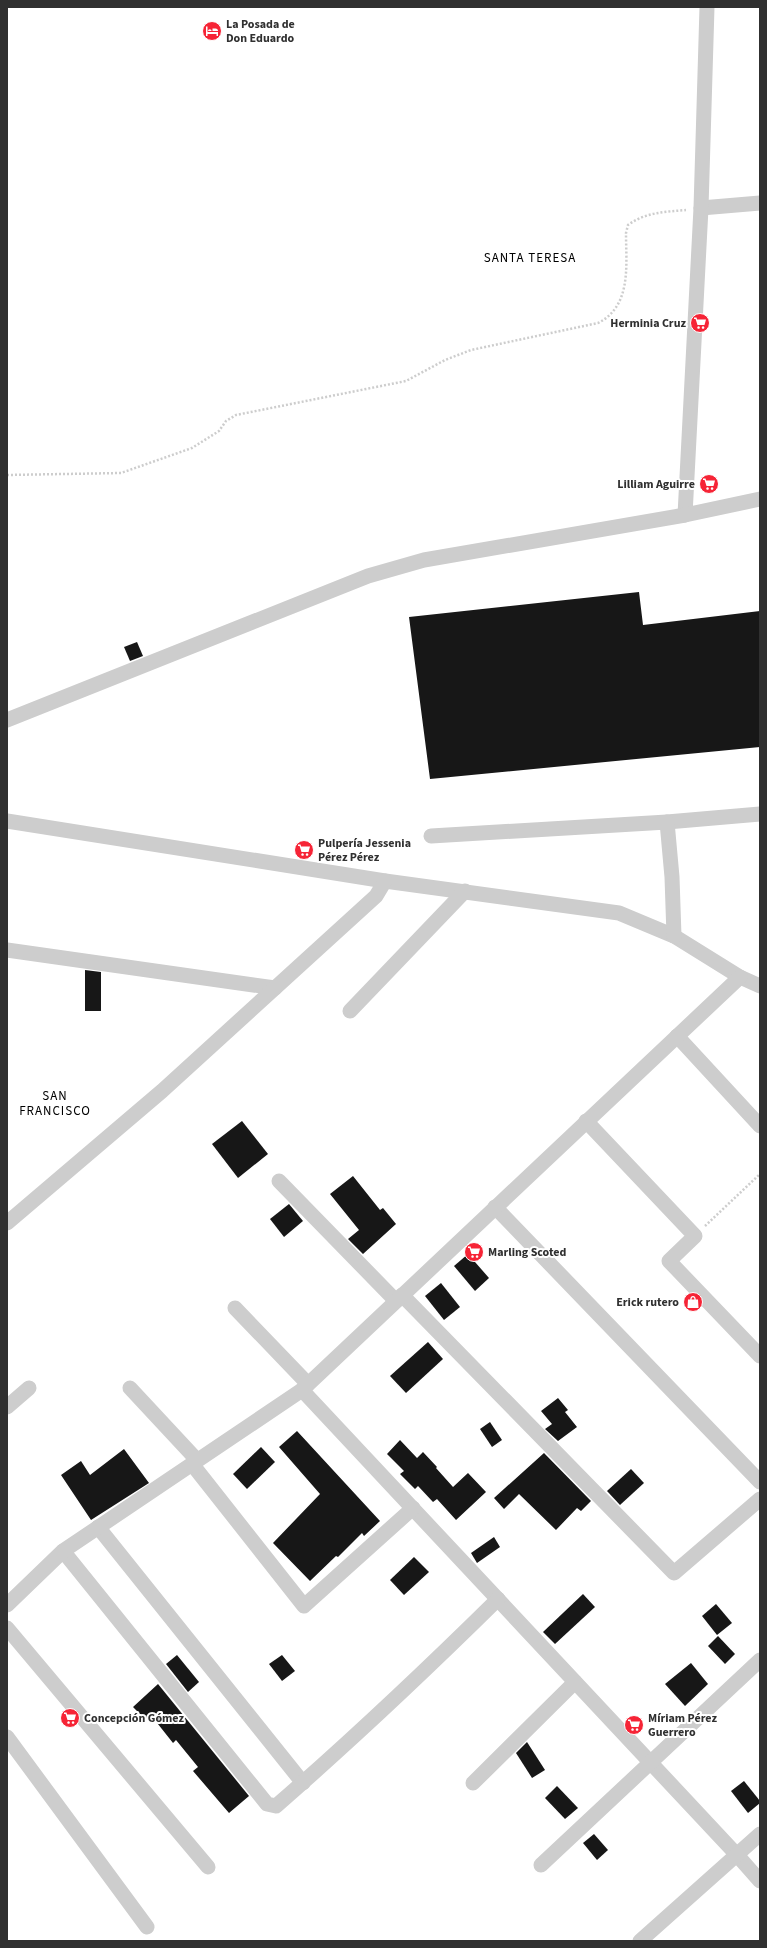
<svg xmlns="http://www.w3.org/2000/svg" width="767" height="1948" viewBox="0 0 767 1948" font-family="'Source Sans 3',sans-serif">
	<style>
		.building { fill: #171717 }
		.lines { fill: none; stroke-linecap: round; stroke-linejoin: round }
		.path { stroke: #cdcdcd; stroke-width: 2.5; stroke-dasharray: 2 2; stroke-linecap: butt }
		.minor { stroke: #cdcdcd; stroke-width: 15 }
		.labels { text-anchor: middle; dominant-baseline: central; stroke-width: 4; stroke-linejoin: round; paint-order: stroke }
		.poi-label { font-size: 12px; font-weight: bold; fill: #303030; stroke: #fff; text-anchor: start }
		.neighbourhood-label { font-size: 13px; letter-spacing: 1px; fill: #000; stroke: #fff }
	</style>
	<rect width="100%" height="100%" fill="#fff"/>
	<g class="building">
		<path d="M639,592L643,625L760,611V747L430,779L409,617Z"/>
		<path d="M137,642L143,656L130,661L124,647Z"/>
		<path d="M85,970L101,972V1011H85Z"/>
		<path d="M242,1121L268,1154L238,1178L212,1144Z"/>
		<path d="M353,1176L380,1210L383,1208L396,1224L363,1254L348,1239L359,1230L330,1194Z"/>
		<path d="M289,1204L303,1221L284,1237L270,1219Z"/>
		<path d="M468,1254L489,1278L475,1291L454,1266Z"/>
		<path d="M441,1283L460,1307L444,1320L425,1296Z"/>
		<path d="M428,1342L443,1359L406,1393L390,1376Z"/>
		<path d="M558,1398L568,1410L565,1412L577,1427L558,1441L545,1429L552,1424L541,1411Z"/>
		<path d="M490,1422L502,1440L492,1447L480,1429Z"/>
		<path d="M297,1431L380,1521L364,1536L362,1533L338,1557L336,1556L310,1581L273,1543L320,1494L279,1447Z"/>
		<path d="M400,1440L417,1458L423,1452L437,1467L436,1468L453,1487L468,1473L486,1492L456,1520L437,1499L433,1502L418,1486L415,1489L400,1474L404,1471L387,1454Z"/>
		<path d="M261,1447L275,1462L247,1489L233,1474Z"/>
		<path d="M124,1449L149,1483L91,1520L61,1475L81,1461L90,1475Z"/>
		<path d="M544,1453L591,1501L581,1511L577,1508L556,1530L519,1494L504,1509L494,1498Z"/>
		<path d="M631,1469L644,1483L620,1505L607,1491Z"/>
		<path d="M494,1537L500,1547L477,1563L471,1553Z"/>
		<path d="M414,1557L429,1572L404,1595L390,1580Z"/>
		<path d="M583,1594L595,1607L555,1644L543,1632Z"/>
		<path d="M716,1604L732,1623L717,1635L702,1616Z"/>
		<path d="M718,1636L735,1654L725,1664L708,1646Z"/>
		<path d="M177,1655L199,1682L188,1692L166,1664Z"/>
		<path d="M282,1655L295,1671L282,1681L269,1664Z"/>
		<path d="M691,1663L708,1684L685,1706L665,1684Z"/>
		<path d="M158,1684L249,1796L229,1813L193,1771L198,1767L176,1740L173,1743L150,1714L145,1719L133,1707Z"/>
		<path d="M527,1742L545,1770L532,1778L516,1753Z"/>
		<path d="M744,1781L760,1801V1803L748,1813L731,1791Z"/>
		<path d="M557,1786L578,1808L565,1819L545,1798Z"/>
		<path d="M594,1834L608,1850L597,1860L583,1843Z"/>
	</g>
	<g class="lines">
		<g class="path">
			<path d="M7,475L121,473L192,448L219,431L226,421L236,415L406,381L445,360L471,350L598,323C632,306 626,265 626,233L628,225C646,212 665,212 686,210"/>
			<path d="M705,1226L760,1174"/>
		</g>
		<g class="minor">
			<path d="M701,208L760,203"/>
			<path d="M685,515L701,208L707,7"/>
			<path d="M7,720L368,576L424,560L685,515L760,499"/>
			<path d="M7,821L385,881L619,913L674,936L740,977L760,986"/>
			<path d="M667,822L760,814"/>
			<path d="M431,836L667,822L672,877L674,936"/>
			<path d="M7,950L275,988"/>
			<path d="M350,1011L465,891"/>
			<path d="M677,1036L760,1126"/>
			<path d="M586,1121L695,1236L669,1261L760,1356"/>
			<path d="M279,1181L396,1301"/>
			<path d="M495,1207L760,1482"/>
			<path d="M7,1223L162,1091L376,896L385,881"/>
			<path d="M402,1295L674,1573L760,1499"/>
			<path d="M235,1308L308,1384"/>
			<path d="M130,1388L197,1460"/>
			<path d="M302,1390L737,1855L760,1881"/>
			<path d="M7,1407L29,1388"/>
			<path d="M192,1464L304,1606L413,1508"/>
			<path d="M98,1527L303,1783"/>
			<path d="M63,1551L267,1804L276,1806C353,1739 426,1670 498,1599"/>
			<path d="M7,1605L63,1551L302,1390L740,977"/>
			<path d="M7,1628L208,1867"/>
			<path d="M7,1737L147,1927"/>
			<path d="M473,1783L575,1682"/>
			<path d="M541,1865L760,1660"/>
			<path d="M640,1941L760,1834"/>
		</g>
	</g>
	<defs>
		<symbol id="hotel-disc" viewBox="-11 -11 22 22"><circle r="9.5" fill="#f62436" stroke="#fff"/><path d="M-6-4.5h1.5V1H6V5H4.5V3h-9V5H-6ZM-4 0a1.8 1.8 0 1 1 3.6 0ZM.5 0V-2.5h3Q6-2.5 6 0Z" fill="#fff"/></symbol>
		<symbol id="supermarket-disc" viewBox="-11 -11 22 22"><circle r="9.5" fill="#f62436" stroke="#fff"/><path d="M-6-5.5h2.5l.6 2H6L4.5 2H-2.5L-4.4-4H-6ZM-1.5 3.2a1.3 1.3 0 1 0 .1 0ZM3 3.2a1.3 1.3 0 1 0 .1 0Z" fill="#fff"/></symbol>
		<symbol id="shop-disc" viewBox="-11 -11 22 22"><circle r="9.5" fill="#f62436" stroke="#fff"/><path d="M-5-2.5h2.3a2.7 3.5 0 0 1 5.4 0H5L5.5 6h-11ZM-1.5-2.5h3a1.5 2.3 0 0 0-3 0Z" fill="#fff"/></symbol>
	</defs>
	<g fill-rule="evenodd">
		<use href="#hotel-disc" x="201" y="20" width="22" height="22"/>
		<use href="#supermarket-disc" x="689" y="312" width="22" height="22"/>
		<use href="#supermarket-disc" x="698" y="473" width="22" height="22"/>
		<use href="#supermarket-disc" x="293" y="839" width="22" height="22"/>
		<use href="#supermarket-disc" x="463" y="1241" width="22" height="22"/>
		<use href="#shop-disc" x="682" y="1291" width="22" height="22"/>
		<use href="#supermarket-disc" x="59" y="1707" width="22" height="22"/>
		<use href="#supermarket-disc" x="623" y="1714" width="22" height="22"/>
	</g>
	<g class="labels">
		<g class="poi-label">
			<text x="226" y="24">La Posada de<tspan x="226" dy="14">Don Eduardo</tspan></text>
			<text x="686" y="323" text-anchor="end">Herminia Cruz</text>
			<text x="695" y="484" text-anchor="end">Lilliam Aguirre</text>
			<text x="318" y="843">Pulpería Jessenia<tspan x="318" dy="14">Pérez Pérez</tspan></text>
			<text x="488" y="1252">Marling Scoted</text>
			<text x="679" y="1302" text-anchor="end">Erick rutero</text>
			<text x="84" y="1718">Concepción Gómez</text>
			<text x="648" y="1718">Míriam Pérez<tspan x="648" dy="14">Guerrero</tspan></text>
		</g>
		<g class="neighbourhood-label">
			<text x="530" y="258">SANTA TERESA</text>
			<text x="55" y="1096">SAN<tspan x="55" dy="15">FRANCISCO</tspan></text>
		</g>
	</g>
	<rect width="767" height="1948" fill="none" stroke="#303030" stroke-width="16"/>
</svg>
